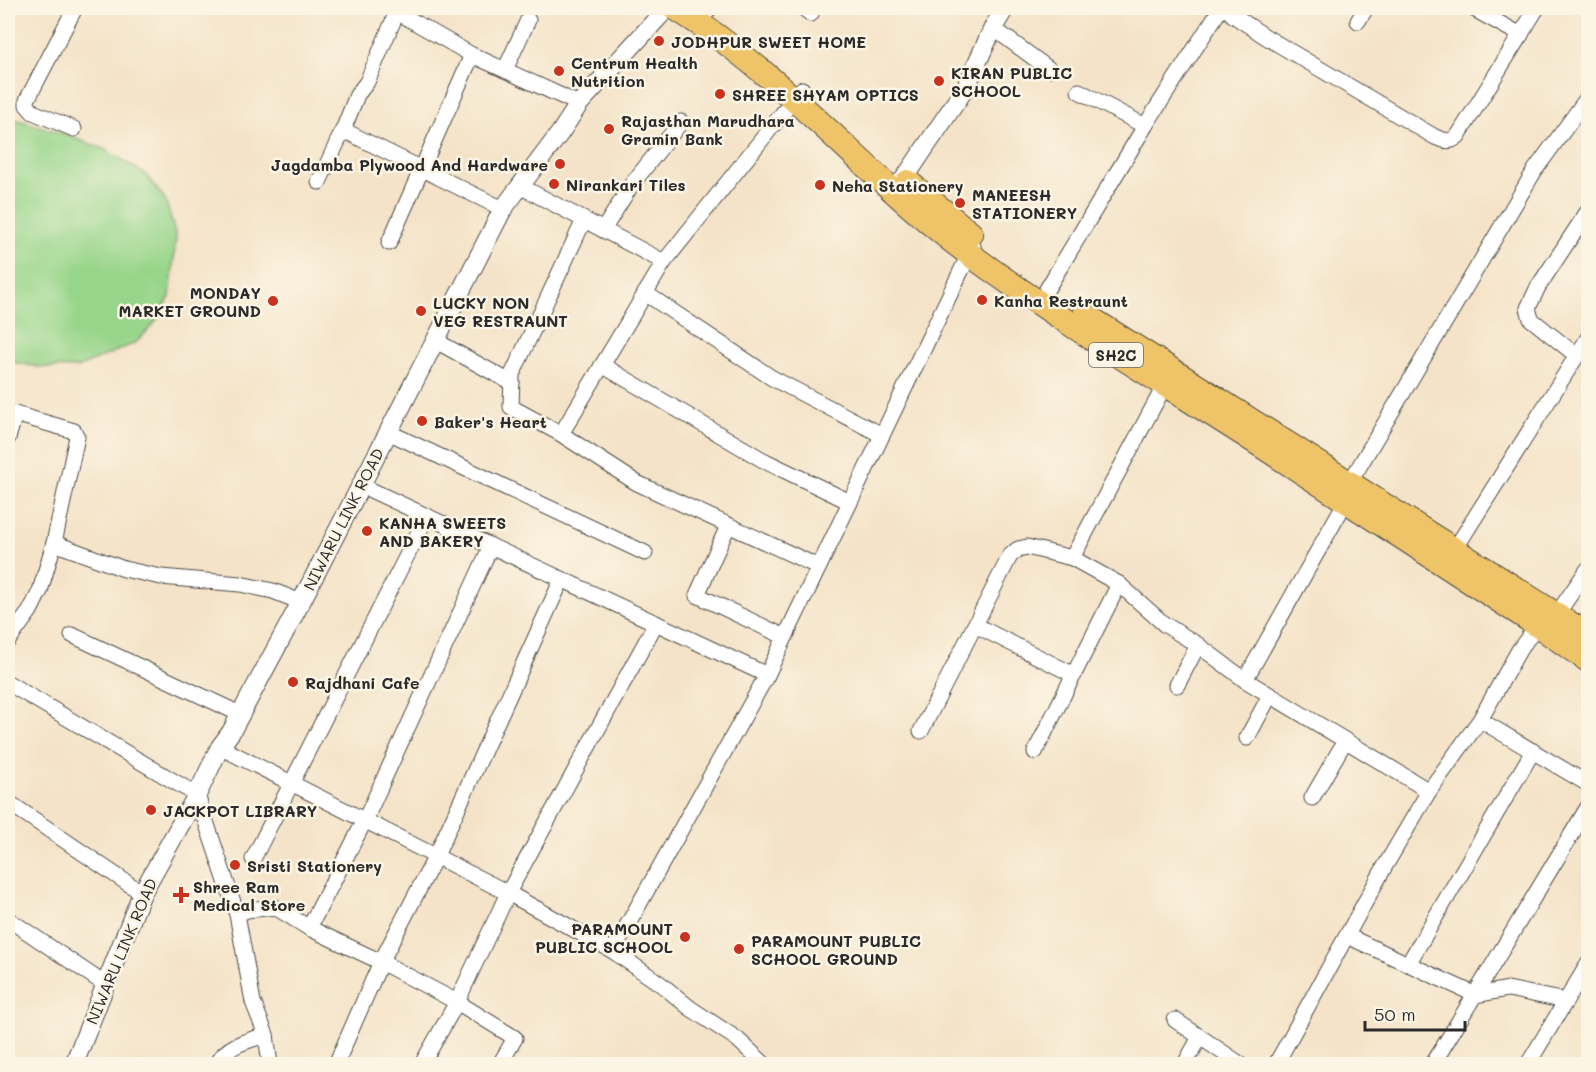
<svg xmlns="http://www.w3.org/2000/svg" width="1596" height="1072" viewBox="0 0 1596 1072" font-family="Mali,sans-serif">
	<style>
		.green { fill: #97d58a; stroke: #61805a; stroke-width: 1.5 }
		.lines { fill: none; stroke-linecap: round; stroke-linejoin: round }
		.minor-casing { stroke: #494743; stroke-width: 17 }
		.tertiary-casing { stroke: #494743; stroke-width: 20 }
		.primary-casing { stroke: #494743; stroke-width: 26 }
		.minor { stroke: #fff; stroke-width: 15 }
		.tertiary { stroke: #fff; stroke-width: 18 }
		.primary { stroke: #efc469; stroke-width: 24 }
		.poi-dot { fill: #c8321e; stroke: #fcf5e5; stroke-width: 2 }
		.labels { text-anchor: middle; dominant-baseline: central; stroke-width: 5; stroke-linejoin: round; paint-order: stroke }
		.shield { fill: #fcf5e5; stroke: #6a6863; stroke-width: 1.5 }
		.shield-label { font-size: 15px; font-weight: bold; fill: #2b2b2b }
		.poi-label { font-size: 16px; font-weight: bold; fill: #2b2b2b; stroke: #fcf5e5; text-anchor: start }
		.street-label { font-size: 16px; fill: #2b2b2b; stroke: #fcf5e5 }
	</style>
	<rect width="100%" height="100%" fill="#fcf5e5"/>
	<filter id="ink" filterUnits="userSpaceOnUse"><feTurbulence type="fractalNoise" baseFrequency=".0167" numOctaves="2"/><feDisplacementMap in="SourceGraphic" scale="12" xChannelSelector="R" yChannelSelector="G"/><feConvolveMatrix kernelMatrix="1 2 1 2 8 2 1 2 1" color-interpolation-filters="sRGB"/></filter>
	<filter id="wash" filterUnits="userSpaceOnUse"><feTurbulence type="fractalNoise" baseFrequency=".008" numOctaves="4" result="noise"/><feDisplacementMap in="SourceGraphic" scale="24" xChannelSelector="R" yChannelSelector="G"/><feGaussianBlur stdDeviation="1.35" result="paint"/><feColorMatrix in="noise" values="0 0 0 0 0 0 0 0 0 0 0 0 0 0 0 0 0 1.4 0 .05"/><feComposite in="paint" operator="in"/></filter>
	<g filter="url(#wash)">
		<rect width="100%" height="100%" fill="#f4e3c8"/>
		<path class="green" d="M8,117L59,132L106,150L145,174L165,199L176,236L170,297L153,325L135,343L77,368L38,367L8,361Z"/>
	</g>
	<g filter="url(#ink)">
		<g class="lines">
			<defs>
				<g id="minor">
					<path d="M803,8L811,14"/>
					<path d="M1226,8L1233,15L1266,37L1435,137C1445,141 1450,143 1458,136L1537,8"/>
					<path d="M1472,8L1521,35"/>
					<path d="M1358,21L1366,8"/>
					<path d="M698,23L710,8"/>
					<path d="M993,28L1049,69"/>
					<path d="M505,70L528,20"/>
					<path d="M1079,91L1145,126"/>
					<path d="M74,129L33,112L27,105V100L75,8"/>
					<path d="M343,130L357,95L367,82L397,12L472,55L579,104"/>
					<path d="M319,182L343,130L503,209"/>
					<path d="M520,186L664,262"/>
					<path d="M584,220L512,375L511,407L561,434L637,483L819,567"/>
					<path d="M603,230L632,184L681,122"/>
					<path d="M389,243L472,55"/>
					<path d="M1047,289L1145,126L1221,8"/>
					<path d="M645,293L772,378L882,435"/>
					<path d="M436,341L512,383"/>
					<path d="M1577,356L1531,319L1528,308L1538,287L1588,211"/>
					<path d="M602,365L763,460L850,502"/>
					<path d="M8,412L74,431L77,437L54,543L40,591L30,611L8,641"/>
					<path d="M388,432L645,553"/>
					<path d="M561,434L664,262L802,89"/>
					<path d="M8,438L15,414"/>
					<path d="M1350,482L1535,170L1588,97"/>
					<path d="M360,485L767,675"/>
					<path d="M728,526L697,595L785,637"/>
					<path d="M54,543L124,569L161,577L240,584L273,591L301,602"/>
					<path d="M1455,549L1588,338"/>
					<path d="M1072,558L1165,385"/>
					<path d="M1119,584L1164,624L1198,645L1245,680L1429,791"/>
					<path d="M1557,614L1588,569"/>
					<path d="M975,625L1074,675"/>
					<path d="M72,635L240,714"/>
					<path d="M1245,680L1346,501"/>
					<path d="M8,683L197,795L237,914L253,1002L266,1035L270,1064"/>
					<path d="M1177,685L1198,645"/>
					<path d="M1480,720L1588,784"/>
					<path d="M921,731L1010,556L1018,549L1027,547L1072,558L1119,584L1035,752"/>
					<path d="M1247,738L1270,695"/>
					<path d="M220,747L508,893L613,951L662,985L690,1008L737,1039L764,1064"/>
					<path d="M1312,798L1345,741"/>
					<path d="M8,802L142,893"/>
					<path d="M253,859L427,516"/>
					<path d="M237,914L247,910L275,907L309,928L381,962L457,1002L515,1038L500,1064"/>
					<path d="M8,919L106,985"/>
					<path d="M309,928L365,820L491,546"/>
					<path d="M1347,936L1476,995L1508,989L1566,1001"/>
					<path d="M613,951L767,675L973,246"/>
					<path d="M1408,964L1533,751"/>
					<path d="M1175,1020L1240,1064"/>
					<path d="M216,1064C227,1045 246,1041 266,1035"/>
					<path d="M336,1064L381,962L436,856L562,579"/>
					<path d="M422,1064L457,1002L508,893L656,623"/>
					<path d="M1185,1064L1200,1037"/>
					<path d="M1276,1064L1385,866L1429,791L1480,720L1519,650L1542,619"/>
					<path d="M1433,1064L1588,807"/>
					<path d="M1528,1064L1588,964"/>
				</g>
				<g id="tertiary">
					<path d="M895,187L904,179L966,87L993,28L1005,8"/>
					<path d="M74,1064L142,893L197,795L220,747L231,732L301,602L503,209L560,133L579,104L667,8"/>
				</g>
				<g id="primary">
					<path d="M675,8C790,78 874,187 983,264C1073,329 1169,386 1262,446C1351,504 1439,561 1528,619C1549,632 1568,647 1588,660"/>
					<path d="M908,182L971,234"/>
					<path d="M1085,315L1588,635"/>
				</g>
			</defs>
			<use href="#minor" class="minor-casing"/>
			<use href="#tertiary" class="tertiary-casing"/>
			<use href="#primary" class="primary-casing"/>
			<use href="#minor" class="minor"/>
			<use href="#tertiary" class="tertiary"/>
			<use href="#primary" class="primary"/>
		</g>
	</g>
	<g class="poi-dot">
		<circle cx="659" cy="41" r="6"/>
		<circle cx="559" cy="71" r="6"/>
		<circle cx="939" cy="81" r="6"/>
		<circle cx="720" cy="94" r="6"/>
		<circle cx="609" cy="129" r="6"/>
		<circle cx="560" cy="164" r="6"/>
		<circle cx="554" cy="184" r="6"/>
		<circle cx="820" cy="185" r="6"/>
		<circle cx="960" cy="203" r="6"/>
		<circle cx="982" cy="300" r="6"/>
		<circle cx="273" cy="301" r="6"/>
		<circle cx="421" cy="311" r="6"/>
		<circle cx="422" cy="421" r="6"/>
		<circle cx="367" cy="531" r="6"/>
		<circle cx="293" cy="682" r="6"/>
		<circle cx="151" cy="810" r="6"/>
		<circle cx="235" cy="865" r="6"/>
		<path d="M178 886h6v6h6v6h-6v6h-6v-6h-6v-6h6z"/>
		<circle cx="685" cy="937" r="6"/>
		<circle cx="739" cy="949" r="6"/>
	</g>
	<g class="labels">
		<rect class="shield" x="1089" y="343" width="54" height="24" rx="4.5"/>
		<g class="shield-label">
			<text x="1116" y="355">SH2C</text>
		</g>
		<g class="poi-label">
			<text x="671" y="41">JODHPUR SWEET HOME</text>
			<text x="571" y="62">Centrum Health<tspan x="571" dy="18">Nutrition</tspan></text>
			<text x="951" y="72">KIRAN PUBLIC<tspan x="951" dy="18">SCHOOL</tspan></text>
			<text x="732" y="94">SHREE SHYAM OPTICS</text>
			<text x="621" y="120">Rajasthan Marudhara<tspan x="621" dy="18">Gramin Bank</tspan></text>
			<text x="548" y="164" text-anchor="end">Jagdamba Plywood And Hardware</text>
			<text x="566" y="184">Nirankari Tiles</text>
			<text x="832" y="185">Neha Stationery</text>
			<text x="972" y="194">MANEESH<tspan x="972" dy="18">STATIONERY</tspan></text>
			<text x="261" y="292" text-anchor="end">MONDAY<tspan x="261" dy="18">MARKET GROUND</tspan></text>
			<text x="994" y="300">Kanha Restraunt</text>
			<text x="433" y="302">LUCKY NON<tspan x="433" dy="18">VEG RESTRAUNT</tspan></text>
			<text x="434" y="421">Baker's Heart</text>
			<text x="379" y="522">KANHA SWEETS<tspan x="379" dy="18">AND BAKERY</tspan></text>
			<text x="305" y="682">Rajdhani Cafe</text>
			<text x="163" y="810">JACKPOT LIBRARY</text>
			<text x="247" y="865">Sristi Stationery</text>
			<text x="193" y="886">Shree Ram<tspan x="193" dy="18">Medical Store</tspan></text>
			<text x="673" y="928" text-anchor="end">PARAMOUNT<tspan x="673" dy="18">PUBLIC SCHOOL</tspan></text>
			<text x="751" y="940">PARAMOUNT PUBLIC<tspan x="751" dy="18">SCHOOL GROUND</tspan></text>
		</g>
		<g class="street-label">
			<text transform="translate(343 519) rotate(-63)">NIWARU LINK ROAD</text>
			<text transform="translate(121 951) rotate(-67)">NIWARU LINK ROAD</text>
		</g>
	</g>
	<rect width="1596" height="1072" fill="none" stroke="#fcf5e5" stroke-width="30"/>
	<path d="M1365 1021v9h100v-9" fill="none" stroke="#2b2b2b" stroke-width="3"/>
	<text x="1374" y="1021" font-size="18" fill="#2b2b2b" stroke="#fcf5e5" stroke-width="4.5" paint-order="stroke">50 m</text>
</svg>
